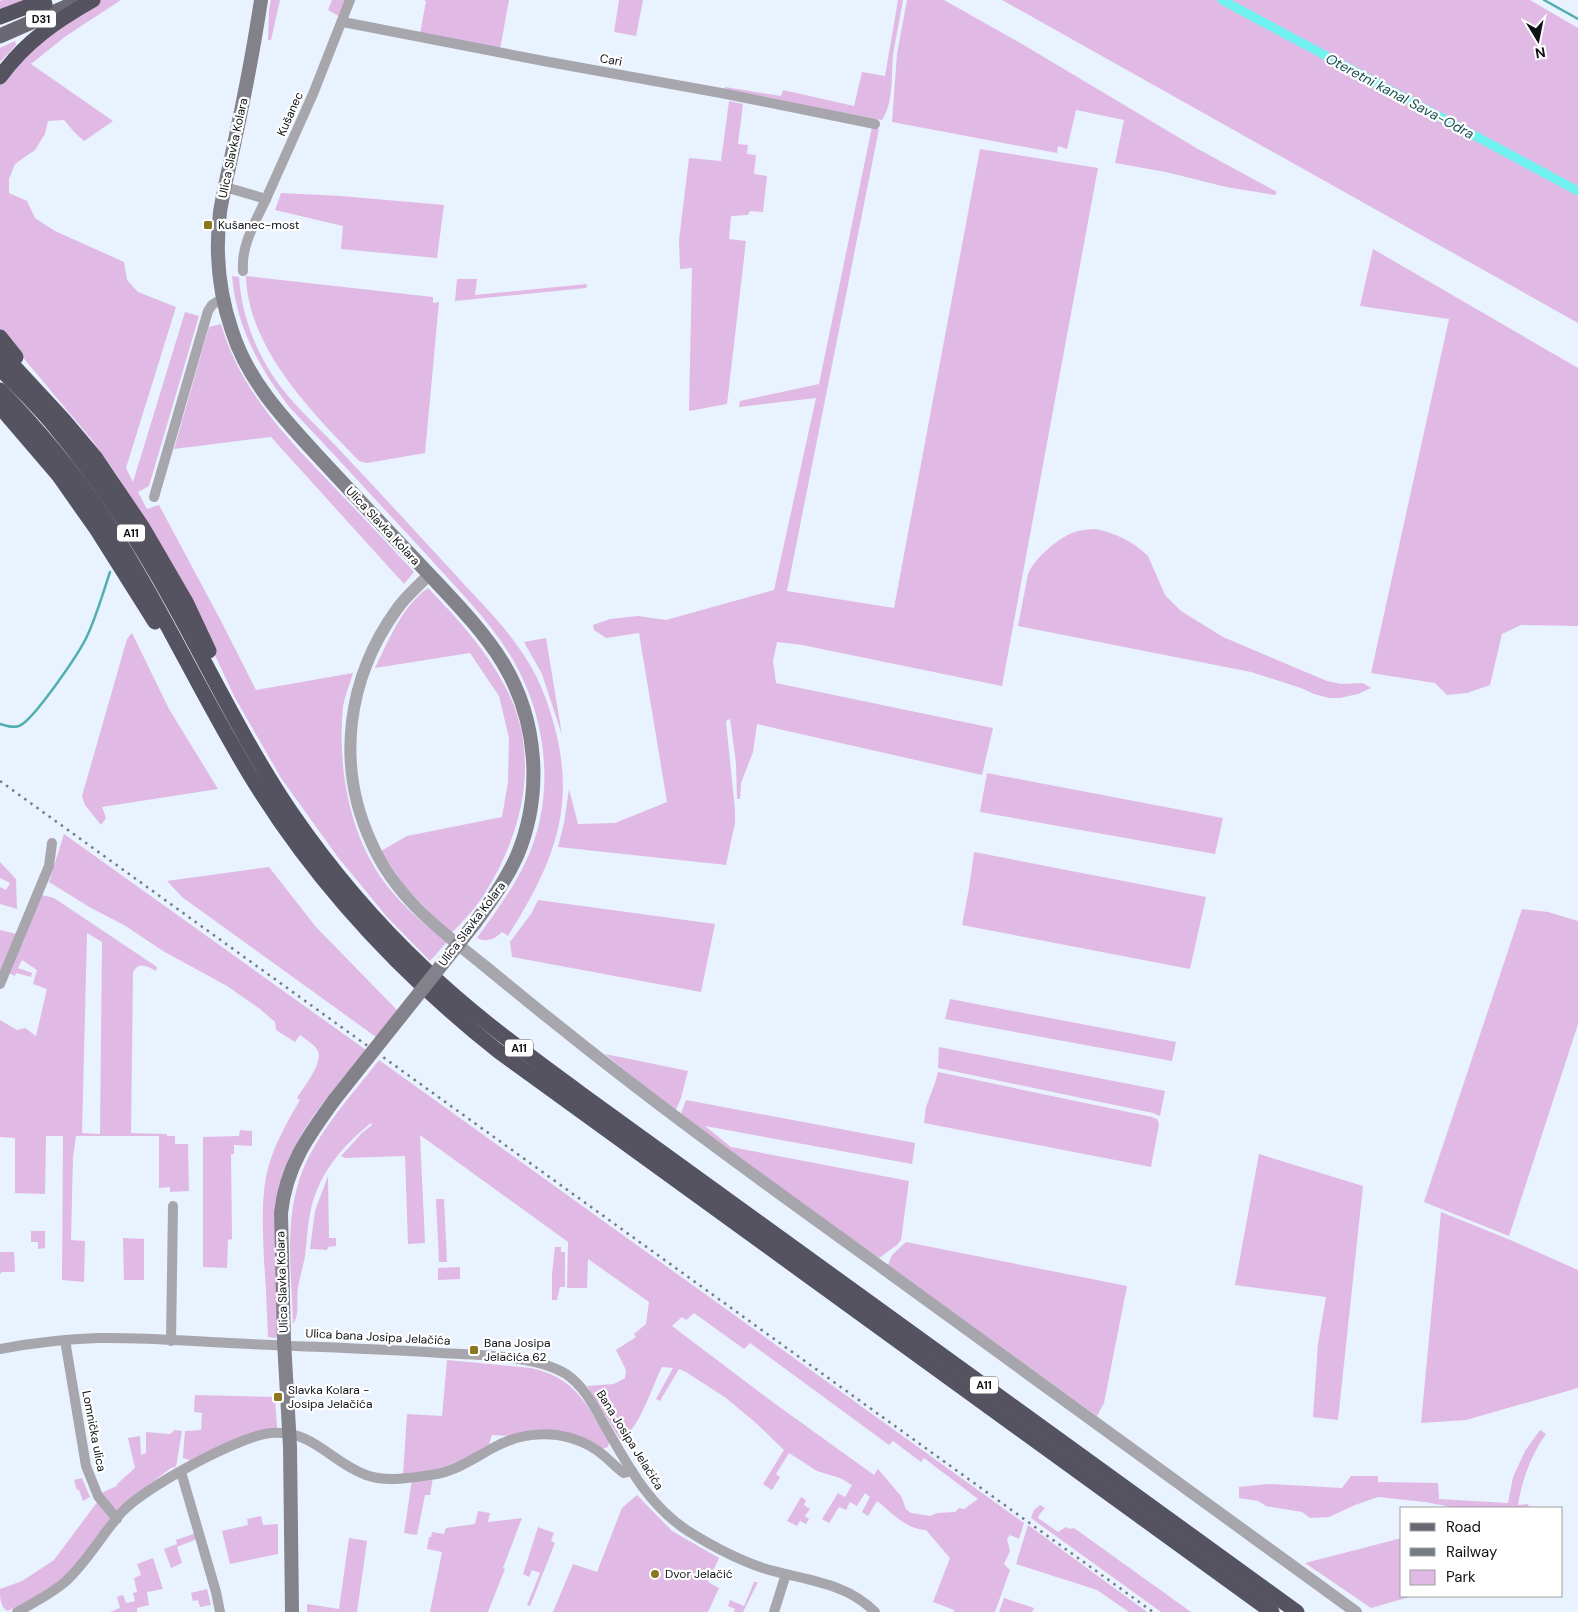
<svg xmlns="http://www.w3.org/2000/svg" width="1578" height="1612" viewBox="0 0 1578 1612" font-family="'DM Sans',sans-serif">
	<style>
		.green { fill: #e0bae4; fill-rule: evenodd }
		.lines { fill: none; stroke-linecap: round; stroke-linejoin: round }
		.stream { stroke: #52afaf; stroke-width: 2.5 }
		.canal { stroke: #6ff2f0; stroke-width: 9 }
		.minor { stroke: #a7a6ac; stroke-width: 10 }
		.tertiary { stroke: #a7a6ac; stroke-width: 12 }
		.secondary { stroke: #83828b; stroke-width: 14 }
		.primary { stroke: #6a6873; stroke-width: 15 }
		.motorway { stroke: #54535f; stroke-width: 15 }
		.rail { stroke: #767c84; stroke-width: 2.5; stroke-dasharray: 2.5 5; stroke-linecap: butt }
		.secondary-bridge { stroke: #83828b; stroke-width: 14 }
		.poi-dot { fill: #8c791f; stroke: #fff; stroke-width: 2 }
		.labels { text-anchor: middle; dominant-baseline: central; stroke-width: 4.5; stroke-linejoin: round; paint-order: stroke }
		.shield { fill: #fff; stroke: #57595c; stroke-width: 1 }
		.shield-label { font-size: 11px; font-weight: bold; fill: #0f1216 }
		.street-label { font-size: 12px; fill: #0f1216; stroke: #fff }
		.poi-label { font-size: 12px; fill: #0f1216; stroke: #fff; text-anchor: start }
		.water-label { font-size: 14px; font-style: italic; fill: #185151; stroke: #fff }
	</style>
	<rect width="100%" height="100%" fill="#e9f2ff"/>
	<g class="green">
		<path d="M2,0H27L0,12V1Z"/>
		<path d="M100,0H121L66,36L31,64L113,121L84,141L75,133L64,120L48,121L45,134L35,150L15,164L9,179V193L27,201L35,218L55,231L124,262L127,280L138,292L176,307L126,468L133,482L185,312L199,316L149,486L138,492L147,509L159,505L221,621L256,690L353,673C350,684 345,695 343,706C337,771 350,843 393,893C409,912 428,927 447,942L430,961L387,917L365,890L337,856L281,778L234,696L213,651L117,475L92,440L0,330V80L25,52Z"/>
		<path d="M271,0H280L271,40H268L269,10Z"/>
		<path d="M332,0H347L340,17L328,10Z"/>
		<path d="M423,0H509L500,49L420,34L426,1Z"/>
		<path d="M619,0H643L636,36L614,32Z"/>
		<path d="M898,0H903C900,18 896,36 893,55C891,76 894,102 882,120L724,91L725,87L781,96L783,90L854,106L862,72L885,76Z"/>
		<path d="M907,0H944L1022,44L1198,149L1277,192L1275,195L1226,187L1166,172L1115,163L1124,120L1076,110L1067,149L1058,146L1057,153L892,122L897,54Z"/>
		<path d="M1002,0H1530L1578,28V323Z"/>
		<path d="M15,41L16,45L0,62V48Z"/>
		<path d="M729,101L743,104L738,144L748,145L747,154L756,155L754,174L767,176L763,212L750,211L748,215L731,216L729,239L746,241L727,404L689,411L692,268L680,269L679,240L689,158L721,161Z"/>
		<path d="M872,127L879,129L787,591L894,608L980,149L1098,168L1002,686L802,645L777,642L773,661L776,683L993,728L982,775L757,724L753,752L741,783L740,799H737L736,763L730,719L726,721L735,810V823L726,865L558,847L564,823L569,789L578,824L615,823L667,802L639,633L606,638L594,630L593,625L610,619L638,616L666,620L774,590L816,398L739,407L740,401L819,384Z"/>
		<path d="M281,193L341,196L444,205L437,258L341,249L343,226L275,210Z"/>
		<path d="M1373,249L1578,368V626L1521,625L1502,634L1490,685L1467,693L1447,695L1435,683L1371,673L1449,319L1360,306Z"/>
		<path d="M232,276L239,277C241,311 254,348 273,376C290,402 315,424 336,446C375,487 413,529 451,570C477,599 507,627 527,660C539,679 547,700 553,721C578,807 553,864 508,936L502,932C495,939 486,943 477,938C495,913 513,889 526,861C557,796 547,715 510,655C487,617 454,586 425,553C380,505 336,456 291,409C260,370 236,326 232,276Z"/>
		<path d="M246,276L433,297V303L439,302L425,453L367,463L359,461C312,412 248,349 246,276Z"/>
		<path d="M457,279H477L475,295L587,284L586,288L455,301Z"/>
		<path d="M221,324C240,390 286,437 333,486C360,514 387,543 414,572L404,584L271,437L174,449L209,327Z"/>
		<path d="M1096,529C1115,533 1134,542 1148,556L1165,595L1181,611L1223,637L1327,681L1341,684L1363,683L1371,688L1358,694L1340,698H1329L1314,694L1301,688L1251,672L1018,626L1028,574C1035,558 1056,540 1072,533C1080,530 1088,529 1096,529Z"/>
		<path d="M428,588C458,619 487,651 507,690C541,758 523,832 485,893C476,908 463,921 451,934L405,887L381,851L407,836L502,817L508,782L509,738L499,696L470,653L375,668C389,640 402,606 428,588Z"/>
		<path d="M132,633L169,709L218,789L102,807L106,818L101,825L85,805L82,796L127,639Z"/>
		<path d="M546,638L562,735L542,674L524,642Z"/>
		<path d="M987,773L1223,818L1215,854L980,812Z"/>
		<path d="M64,834L366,1050C330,1095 294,1131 279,1188L278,1335L275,1338L268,1337C267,1312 266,1286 264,1261C263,1233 261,1205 266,1177C271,1150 286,1124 300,1100L297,1098C304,1087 323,1063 318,1051C315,1045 305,1039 300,1035L295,1042L276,1030L275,1022L260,1009L227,986L163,951L124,925L91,908L49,882Z"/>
		<path d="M974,852L1206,897L1190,969L962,925L969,888Z"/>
		<path d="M0,862L16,879L17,909L0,904V887L6,890L10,883L0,878Z"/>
		<path d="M269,867L316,927L397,1010L376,1037L182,897L167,881Z"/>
		<path d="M42,895L54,898L157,967L156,971C147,966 139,961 133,972L131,1133L167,1134V1136H175V1144H188L189,1191L170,1192V1187L159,1188V1136H76L73,1157L71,1240L85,1241L84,1282L62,1280L63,1136H46L45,1194L15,1193V1138L0,1137V1020L17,1030L25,1028L36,1036L47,989L33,984L37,970L22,960L18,968L32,973L31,977L16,973L15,976L9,973ZM87,933L102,942L100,1134L82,1133Z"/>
		<path d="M538,900L715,924L701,992L512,957L510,942L531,914Z"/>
		<path d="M1522,909L1548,912L1578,921V1024L1509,1236L1424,1202Z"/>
		<path d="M0,930L17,934L0,972Z"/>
		<path d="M950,999L1176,1042L1172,1061L945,1019Z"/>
		<path d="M939,1047L1165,1091L1160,1116L1153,1113L938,1068Z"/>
		<path d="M605,1054L688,1071L681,1098L675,1112Z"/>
		<path d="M379,1060L1024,1523L1019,1539L1010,1535L1007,1539L1010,1551L1004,1564L1010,1570L995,1612H954V1610L933,1602L950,1558L926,1530C907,1530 891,1512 877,1501L868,1516L862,1512L870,1497L865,1493L857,1506L850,1502L846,1510L839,1507L829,1523L822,1519L838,1493L845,1497L852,1485L840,1478L817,1471L789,1453L776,1474L780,1477L772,1490L763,1484L784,1450L756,1423L726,1398L686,1372L679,1369L660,1401L656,1399L673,1368L662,1367C650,1391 642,1423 621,1441L587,1386L614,1384L625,1378L626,1370L616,1350L636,1337L634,1334L646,1324L649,1302L588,1259L587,1288H567L568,1242L420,1135L425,1243L408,1244L405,1156L345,1158L341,1156L362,1133L372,1125L371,1123C341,1147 317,1176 310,1214C307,1228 307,1242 305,1256C303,1267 300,1276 298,1287C296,1298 300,1315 293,1324C292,1279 285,1231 297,1188C309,1140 350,1098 379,1060ZM694,1313L744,1349L750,1343L889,1445L893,1441L921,1462L924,1458L978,1499L964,1509L959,1508L955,1512L937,1513L930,1516L911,1513L906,1509L901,1496L878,1469L874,1475L774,1403L672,1326L682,1317L686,1320Z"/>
		<path d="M938,1072L1152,1117L1157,1119L1159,1124L1151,1167L924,1123L926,1107L935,1083Z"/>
		<path d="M686,1100L915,1143L912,1164L705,1126L731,1147L909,1181L901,1240L897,1245L879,1258L680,1116Z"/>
		<path d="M240,1130L252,1131V1146L234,1145V1154H231L232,1239L228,1240L227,1268L203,1267V1137L239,1136Z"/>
		<path d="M1259,1154L1363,1186L1338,1420L1313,1417L1318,1344L1326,1297L1235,1285Z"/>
		<path d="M328,1176L329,1238H336V1246L328,1247L327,1250L310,1249L315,1211Z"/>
		<path d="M436,1199H444L447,1262H439Z"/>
		<path d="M1441,1212L1508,1239L1578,1270V1388L1466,1420L1421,1423Z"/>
		<path d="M31,1231H45V1248L38,1249V1242H31Z"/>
		<path d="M123,1238L144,1239V1280H124Z"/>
		<path d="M906,1242L1127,1286L1104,1403L1097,1416L888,1265L892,1255Z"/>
		<path d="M555,1247H561V1252H565V1287H560L557,1300H552V1274Z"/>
		<path d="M0,1252H14L15,1272H2L0,1274Z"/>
		<path d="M460,1267V1279L438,1280V1268Z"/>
		<path d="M447,1360L531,1368C576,1378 585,1403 608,1439L609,1443L608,1447L602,1449L586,1440L492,1435L488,1447L451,1467L403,1475L407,1414L442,1416Z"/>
		<path d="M195,1395L275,1397L277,1428L192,1461L183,1458V1455L185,1431L201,1430L202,1413L194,1412Z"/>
		<path d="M175,1430L182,1431L176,1467L171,1468L134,1496L115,1513L99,1494L117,1486V1484L135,1468L128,1438L140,1436L141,1455L146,1453V1432L170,1434Z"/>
		<path d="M1540,1430L1546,1434C1531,1455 1522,1480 1518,1505L1528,1504L1529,1508H1456L1425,1502L1378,1497L1355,1505L1329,1517L1310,1518L1302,1512L1266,1506L1258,1501L1239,1498V1487L1268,1484L1342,1488L1351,1476H1378V1482L1438,1483L1439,1499L1508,1503L1513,1477L1525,1451Z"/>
		<path d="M433,1477L430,1495H425L417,1535L404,1533L412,1480Z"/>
		<path d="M82,1478L90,1497L83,1501L79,1490H77L74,1480Z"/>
		<path d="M637,1495L672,1531L719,1558L708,1582L719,1588L708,1612H553L573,1564L597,1572L622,1508Z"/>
		<path d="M801,1497L806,1500L804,1505L810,1509L805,1516L809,1519L806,1524L800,1521L797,1526L787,1521Z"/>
		<path d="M98,1501L111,1519C93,1542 76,1569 52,1587C39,1597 23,1604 8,1611C0,1608 0,1597 0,1589L22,1581L54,1560Z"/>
		<path d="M1040,1505L1045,1508L1039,1515L1038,1518L1058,1532L1066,1527L1070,1529L1074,1528L1191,1612H1161L1031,1518L1034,1510Z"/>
		<path d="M478,1511L490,1513L488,1522L522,1518L503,1568L505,1569L488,1612H430L442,1552L427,1549L429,1537H431L432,1532L444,1534L446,1528L475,1524Z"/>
		<path d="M261,1516L263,1525L278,1524V1554L230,1564L222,1531L248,1525L247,1519Z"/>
		<path d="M1028,1525L1147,1612H1129L1097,1590L1016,1564Z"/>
		<path d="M538,1527L554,1533L551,1541L555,1543L530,1606L527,1605L540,1573L532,1570L529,1577L523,1574Z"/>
		<path d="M196,1533L197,1539L177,1547L182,1563L171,1568L164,1549L177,1544L176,1540Z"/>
		<path d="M349,1538L367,1541L357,1612H307V1604L339,1609Z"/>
		<path d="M1402,1538V1596H1413L1371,1608L1305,1563Z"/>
		<path d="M153,1558L163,1589L147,1592L149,1605L137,1608V1612H110L120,1608L117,1597L123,1595L126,1603L135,1601L133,1593L137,1592L134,1578L141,1575L137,1564Z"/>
		<path d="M754,1582H758L743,1612H734L735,1609L728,1606L730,1600L744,1606Z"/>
		<path d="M207,1589L211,1605L200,1607L198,1600L193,1601L191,1593Z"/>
		<path d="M1004,1598L1034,1608L1032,1612H999Z"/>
	</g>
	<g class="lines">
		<g class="stream">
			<path d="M1544,0L1578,19"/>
			<path d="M0,724C6,726 12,728 19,726C33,721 81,651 88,634C97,614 103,593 110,572"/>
		</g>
		<path class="canal" d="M1222,0L1578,191"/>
		<g class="minor">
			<path d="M343,22L549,62L721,93L875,124"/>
			<path d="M225,187L266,199L313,94L350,0"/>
			<path d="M243,271C241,245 255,223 266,199"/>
			<path d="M154,497L208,311L212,305L223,298"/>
			<path d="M0,984L49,866L52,843"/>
			<path d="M65,1340L86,1466L98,1496L117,1519"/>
			<path d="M171,1341L173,1206"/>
			<path d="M0,1349C32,1343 65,1339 98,1338C148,1337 199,1342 250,1344C313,1347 377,1349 441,1353C477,1355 535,1355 566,1374C583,1385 594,1406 604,1424C627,1464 648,1505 688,1531C712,1546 736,1559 763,1568C801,1580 845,1581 875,1612"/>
			<path d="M181,1472L216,1592L220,1612"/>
			<path d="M17,1612C33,1603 51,1594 65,1582C88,1561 102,1534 122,1512C145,1487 239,1436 271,1433C314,1430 330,1462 366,1475C387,1483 415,1477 437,1474C457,1470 473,1459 491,1449C523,1430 563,1429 595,1449C605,1455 612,1464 621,1471L624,1473L632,1471"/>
			<path d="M774,1612L786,1574"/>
		</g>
		<path class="tertiary" d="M429,575C418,586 406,596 397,609C347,678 335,765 372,844C395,896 438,929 481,963C507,984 533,1006 560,1027C663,1110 770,1187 877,1264C1037,1380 1196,1497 1356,1612"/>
		<g class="secondary">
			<path d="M261,0C254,47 245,93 235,140C230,164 224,188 220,212C215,252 219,293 232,331C248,381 283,418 318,456C353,494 390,533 426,571C453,600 482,629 503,663C538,721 543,794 517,856C506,880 491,901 475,923"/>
			<path d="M292,1612L290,1447L284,1341L281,1213C286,1166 308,1136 335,1099"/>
		</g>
		<path class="primary" d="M0,36L82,0"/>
		<g class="motorway">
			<path d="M0,17L34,4H45"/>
			<path d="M0,77C25,42 56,21 93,0"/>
			<path d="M0,337L16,357"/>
			<path d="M0,351L63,419L95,457L143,528L186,602L209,651"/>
			<path d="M0,369C19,388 38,406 55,427C101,483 141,544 175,607C213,676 247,747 291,812C330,869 375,922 425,969C473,1015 527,1054 580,1093L1297,1612"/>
			<path d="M0,390C40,431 77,476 108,524C160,604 200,693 250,775C315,882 400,973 498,1051L1272,1612"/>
			<path d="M0,407L59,476L97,530L155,622"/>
		</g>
		<path class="rail" d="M0,781L1153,1612"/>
		<path class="secondary-bridge" d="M335,1099L475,923"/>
	</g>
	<g class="poi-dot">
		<rect x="203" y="220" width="10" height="10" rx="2.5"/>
		<rect x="469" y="1345" width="10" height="10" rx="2.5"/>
		<rect x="273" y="1392" width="10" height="10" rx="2.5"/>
		<circle cx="655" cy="1574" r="5"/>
	</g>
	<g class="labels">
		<g class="shield">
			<rect x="26" y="10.5" width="30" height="17" rx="4"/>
			<rect x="117" y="524.5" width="28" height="17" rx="4"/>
			<rect x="505" y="1039.5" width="28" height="17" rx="4"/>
			<rect x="970" y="1376.5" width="28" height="17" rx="4"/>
		</g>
		<g class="shield-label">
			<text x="41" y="19">D31</text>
			<text x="131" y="533">A11</text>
			<text x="519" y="1048">A11</text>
			<text x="984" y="1385">A11</text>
		</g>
		<g class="street-label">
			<text transform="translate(611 60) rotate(10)">Cari</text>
			<text transform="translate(290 114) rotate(-66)">Kušanec</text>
			<text transform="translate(233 148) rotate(-78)">Ulica Slavka Kolara</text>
			<text transform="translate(383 526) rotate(47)">Ulica Slavka Kolara</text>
			<text transform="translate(472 924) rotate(-53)">Ulica Slavka Kolara</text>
			<text transform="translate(282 1282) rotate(-92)">Ulica Slavka Kolara</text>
			<text transform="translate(378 1337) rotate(3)">Ulica bana Josipa Jelačića</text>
			<text transform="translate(94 1431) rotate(79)">Lomnička ulica</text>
			<text transform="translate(630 1440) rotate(58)">Bana Josipa Jelačića</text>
		</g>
		<g class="poi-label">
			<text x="218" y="225">Kušanec-most</text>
			<text x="484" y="1343">Bana Josipa<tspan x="484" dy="14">Jelačića 62</tspan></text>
			<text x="288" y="1390">Slavka Kolara -<tspan x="288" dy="14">Josipa Jelačića</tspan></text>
			<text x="665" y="1574">Dvor Jelačić</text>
		</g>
		<g class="water-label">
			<text transform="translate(1400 96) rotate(28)">Oteretni kanal Sava-Odra</text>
		</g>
	</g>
	<rect x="1400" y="1507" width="162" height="90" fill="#ffffff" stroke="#9fa0a2"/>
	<rect x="1410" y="1523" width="25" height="8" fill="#6a6873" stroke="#9fa0a2"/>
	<text x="1446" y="1532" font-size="15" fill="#0f1216">Road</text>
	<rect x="1410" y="1548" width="25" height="8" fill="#767c84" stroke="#9fa0a2"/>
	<text x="1446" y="1557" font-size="15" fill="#0f1216">Railway</text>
	<rect x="1410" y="1570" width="25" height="15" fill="#e0bae4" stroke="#9fa0a2"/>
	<text x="1446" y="1582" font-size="15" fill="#0f1216">Park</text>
	<g transform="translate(1538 40) rotate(170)" stroke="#ffffff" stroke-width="4" paint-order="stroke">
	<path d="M0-4L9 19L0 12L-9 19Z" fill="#0f1216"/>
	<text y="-8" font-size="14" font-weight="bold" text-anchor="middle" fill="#0f1216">N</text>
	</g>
</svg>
